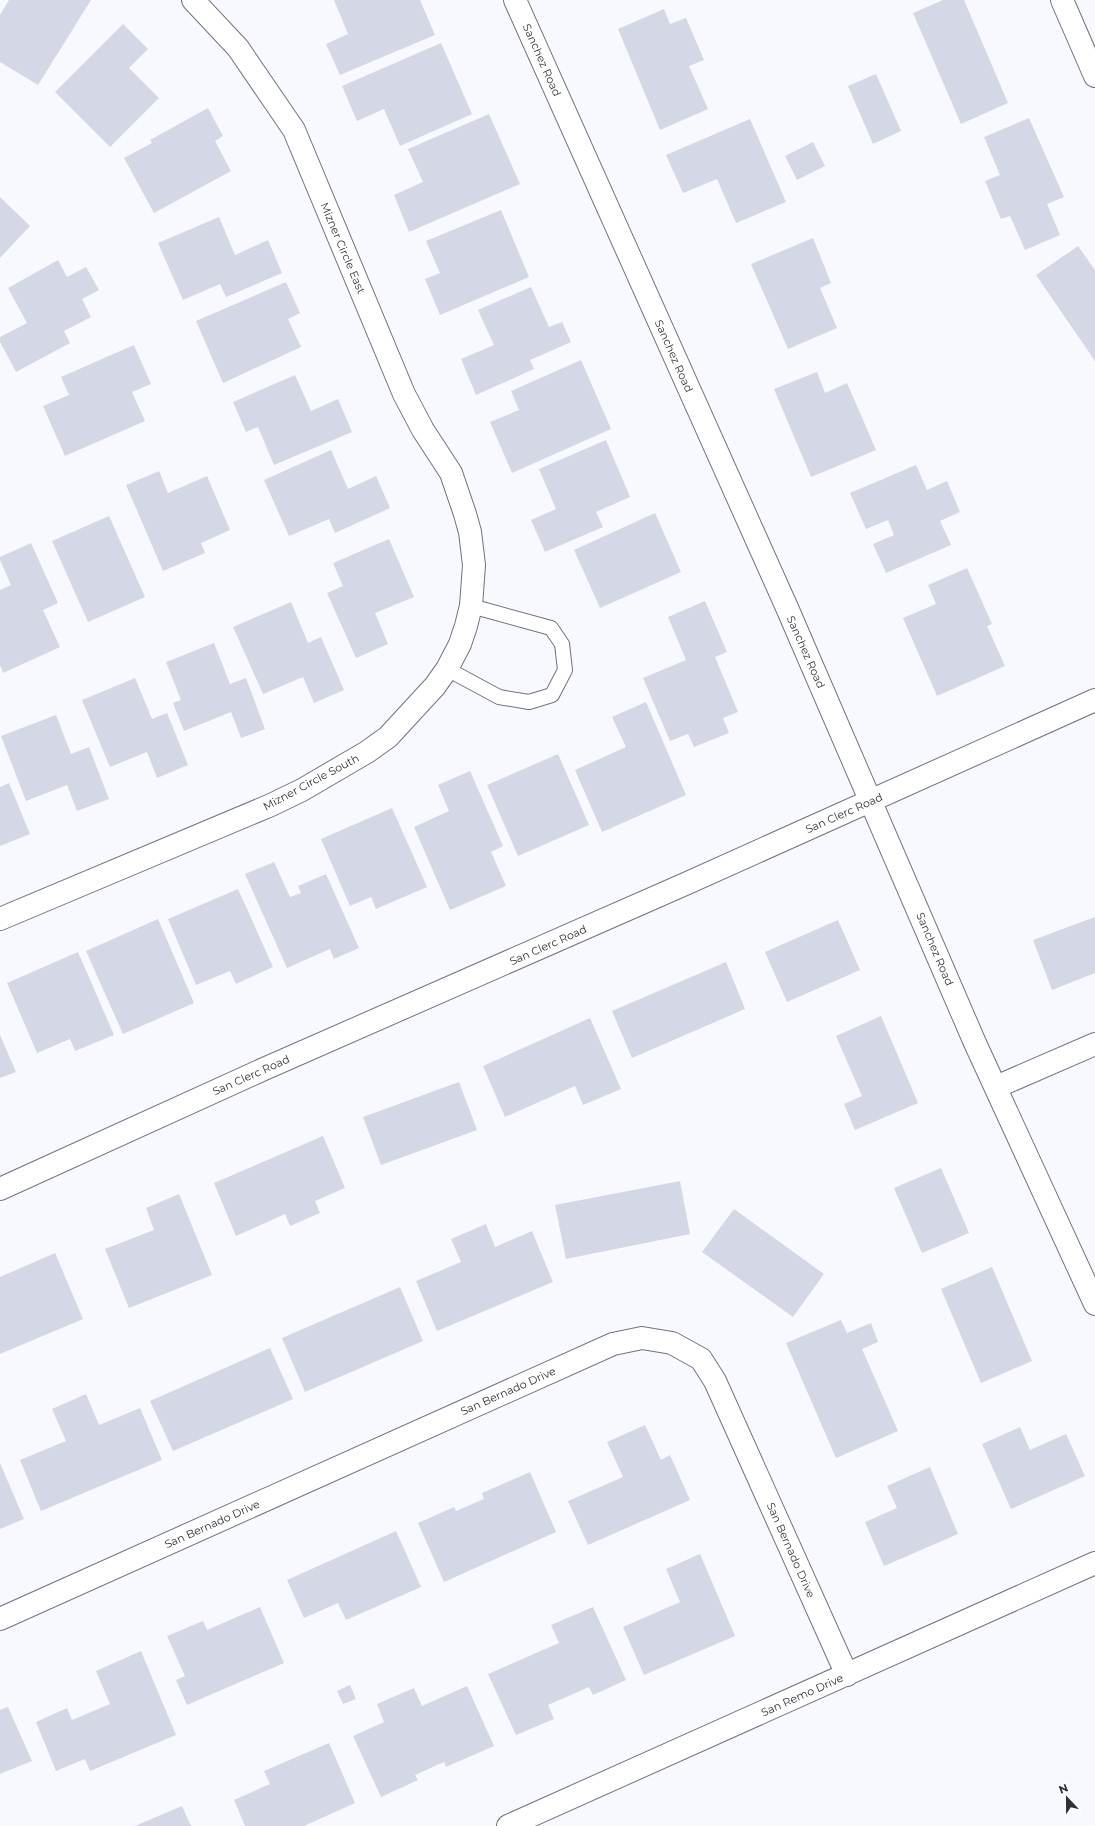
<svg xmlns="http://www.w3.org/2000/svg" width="1095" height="1826" viewBox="0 0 1095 1826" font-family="Montserrat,sans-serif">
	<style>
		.building { fill: #d4d7e5 }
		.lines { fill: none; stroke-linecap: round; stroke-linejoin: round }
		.service-casing { stroke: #717480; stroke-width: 16 }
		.minor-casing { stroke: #717480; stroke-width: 24 }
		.service { stroke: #fff; stroke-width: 14 }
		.minor { stroke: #fff; stroke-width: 22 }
		.labels { text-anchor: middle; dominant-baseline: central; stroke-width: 3; stroke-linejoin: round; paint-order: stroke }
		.street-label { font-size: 11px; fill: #2f3136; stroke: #fff }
	</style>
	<rect width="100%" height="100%" fill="#f8f9ff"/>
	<g class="building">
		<path d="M9,0H91L38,85L0,62V15Z"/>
		<path d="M334,0H420L435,35L340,75L326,44L348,34Z"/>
		<path d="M943,0H964L1008,103L961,124L913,13Z"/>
		<path d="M664,9L670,24L686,18L704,60L689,66L708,109L660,130L618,29Z"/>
		<path d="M123,24L148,49L129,68L159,98L110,147L55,92Z"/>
		<path d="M441,43L472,114L400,146L384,109L357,121L342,86Z"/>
		<path d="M876,74L901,131L873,144L848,86Z"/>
		<path d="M208,108L223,136L215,141L231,171L154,213L124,158L152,143L150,140Z"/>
		<path d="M489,114L520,184L409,232L394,195L423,182L408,149Z"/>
		<path d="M1029,118L1064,197L1047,204L1060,235L1025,250L1010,216L1001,219L985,181L1000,175L984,137Z"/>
		<path d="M750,119L786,202L736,223L717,179L683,193L666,155Z"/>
		<path d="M813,142L825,166L797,180L785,156Z"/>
		<path d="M0,197L30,226L0,258Z"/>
		<path d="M501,210L529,277L440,315L425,279L440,273L426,241Z"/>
		<path d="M219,217L235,255L268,240L282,273L226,297L220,284L183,300L158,243Z"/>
		<path d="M813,238L831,283L820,288L837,328L788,349L751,264Z"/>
		<path d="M1078,246L1095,270V361L1036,275Z"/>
		<path d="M58,260L67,277L86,267L99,290L82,299L91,317L64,331L70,343L16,372L0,342V337L27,323L8,288Z"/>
		<path d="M286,282L300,313L288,319L301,347L223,383L196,321Z"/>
		<path d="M531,287L549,327L562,322L571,342L530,360L534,369L476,395L461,359L494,345L478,310Z"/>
		<path d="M134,345L151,384L132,392L145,421L65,456L43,406L69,395L61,377Z"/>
		<path d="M581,360L611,429L512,473L490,422L519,410L511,391Z"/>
		<path d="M817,372L825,393L847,383L876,450L811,477L774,389Z"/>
		<path d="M295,375L311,411L338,399L352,432L274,465L258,427L246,432L233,402Z"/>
		<path d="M606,440L630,497L596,512L603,527L545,552L531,520L556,509L539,469Z"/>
		<path d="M331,450L348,489L376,476L390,508L335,533L329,519L289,536L264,480Z"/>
		<path d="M916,465L927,490L947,481L960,512L940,521L951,545L886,573L873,544L894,535L888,520L866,529L850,493Z"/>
		<path d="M159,471L168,493L207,476L230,530L201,543L205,553L163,571L126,485Z"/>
		<path d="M655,513L681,572L600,608L574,550Z"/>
		<path d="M109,516L145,597L88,622L52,541Z"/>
		<path d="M389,539L414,597L375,613L388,644L356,658L327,593L343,586L333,563Z"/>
		<path d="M31,543L58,603L43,610L60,647L3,673L0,665V590L11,585L0,560V557Z"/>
		<path d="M967,568L992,624L987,626L1005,666L937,696L903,618L936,604L928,585Z"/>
		<path d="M705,601L727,652L715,657L738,712L723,718L729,733L694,747L688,734L670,741L643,678L686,660L668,617Z"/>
		<path d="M291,602L308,643L321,637L344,690L314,703L303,677L263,694L233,627Z"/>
		<path d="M214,643L230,684L246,678L265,729L241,738L231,712L184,731L173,703L181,700L166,662Z"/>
		<path d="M135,678L152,719L167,713L188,765L157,778L147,752L110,767L82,700Z"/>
		<path d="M646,702L686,795L602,832L575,770L626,747L612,717Z"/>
		<path d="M56,715L71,754L89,747L109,799L77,811L67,785L26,801L1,736Z"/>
		<path d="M558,754L589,825L518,856L487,785Z"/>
		<path d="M470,771L503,846L491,852L506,886L450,910L414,827L449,811L438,785Z"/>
		<path d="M9,783L30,834L0,846V787Z"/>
		<path d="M392,808L427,887L376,909L371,897L350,906L321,839Z"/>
		<path d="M274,862L290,897L301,893L298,886L326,874L359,948L334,959L330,949L287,968L245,874Z"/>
		<path d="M238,889L273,967L236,984L230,971L196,985L168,919Z"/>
		<path d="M1095,917V973L1052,990L1033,940Z"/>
		<path d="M158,919L194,1003L123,1034L86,951Z"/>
		<path d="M838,920L860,970L787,1002L765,952Z"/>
		<path d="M78,952L114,1035L75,1051L70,1039L37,1053L7,983Z"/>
		<path d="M726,962L745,1009L632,1058L612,1011Z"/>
		<path d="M881,1016L918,1103L855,1130L844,1104L862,1096L836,1036Z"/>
		<path d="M590,1018L621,1089L583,1105L575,1086L505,1117L483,1066Z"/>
		<path d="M0,1035L16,1072L0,1078Z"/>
		<path d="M459,1082L477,1130L381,1165L363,1117Z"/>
		<path d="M323,1136L345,1188L315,1201L320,1213L290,1226L285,1214L236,1236L214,1183Z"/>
		<path d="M941,1168L969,1233L922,1253L894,1188Z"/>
		<path d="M680,1181L690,1234L566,1259L555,1205Z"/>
		<path d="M179,1194L212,1275L129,1308L105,1249L154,1230L146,1208Z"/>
		<path d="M734,1209L824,1274L793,1317L702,1252Z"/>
		<path d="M486,1224L495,1247L532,1231L553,1282L437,1331L416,1281L461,1262L451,1239Z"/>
		<path d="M55,1253L83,1319L0,1354V1277Z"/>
		<path d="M992,1267L1032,1361L981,1383L941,1289Z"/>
		<path d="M400,1287L423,1341L305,1392L282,1338Z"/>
		<path d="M841,1320L847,1333L871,1323L878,1342L862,1349L898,1431L836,1458L786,1343Z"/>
		<path d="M270,1348L293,1399L173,1451L150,1401Z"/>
		<path d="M86,1394L99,1425L140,1408L162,1460L41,1511L20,1460L66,1441L52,1409Z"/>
		<path d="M645,1425L661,1460L670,1455L690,1500L588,1545L568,1501L623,1477L607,1442Z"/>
		<path d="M1020,1427L1030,1450L1066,1434L1085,1476L1011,1509L982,1444Z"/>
		<path d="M0,1463L24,1519L0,1529Z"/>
		<path d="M930,1467L958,1534L884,1566L865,1522L897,1508L887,1486Z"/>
		<path d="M530,1472L556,1532L444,1582L418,1523L454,1507L456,1511L484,1499L482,1493Z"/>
		<path d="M396,1531L421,1587L346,1620L338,1603L304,1618L287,1580Z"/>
		<path d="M700,1554L735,1636L644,1675L623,1627L680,1602L666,1569Z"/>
		<path d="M260,1607L284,1663L187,1705L176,1680L185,1676L167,1636L203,1621L207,1630Z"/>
		<path d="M593,1607L626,1680L593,1695L589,1687L548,1705L554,1719L516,1735L488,1674L559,1643L551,1625Z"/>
		<path d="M141,1651L176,1735L90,1771L85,1759L56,1771L36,1722L67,1708L72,1720L110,1704L96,1671Z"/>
		<path d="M350,1685L356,1699L343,1704L337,1691Z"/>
		<path d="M467,1686L494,1746L446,1767L444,1762L415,1775L418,1780L381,1797L353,1736L384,1722L377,1704L414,1688L422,1706Z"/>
		<path d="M8,1707L32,1761L0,1774V1710Z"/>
		<path d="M329,1743L355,1803L304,1826H245L234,1800L270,1784L264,1771Z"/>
		<path d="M182,1806L191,1826H135Z"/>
	</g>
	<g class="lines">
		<defs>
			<path id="service" d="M447,669L499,697L529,702L552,695L565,670L562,644L551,628L471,606"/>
			<g id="minor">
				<path d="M515,0L788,610L975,1043L1095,1304"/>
				<path d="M1062,0L1095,76"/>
				<path d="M0,919L271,805L302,790L367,752L388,737L435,686L447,669L460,644L466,626L471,606L474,565L470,532L465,514L451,473L423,430L404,394L294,130L238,48L193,0"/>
				<path d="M996,1087L1095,1044"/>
				<path d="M0,1189L264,1069L683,885L1095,700"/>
				<path d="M0,1619L613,1344L642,1338L672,1343L701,1359L715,1381L847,1675"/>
				<path d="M508,1826L1095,1563"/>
			</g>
		</defs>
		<use href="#service" class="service-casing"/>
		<use href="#minor" class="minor-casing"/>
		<use href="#service" class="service"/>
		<use href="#minor" class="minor"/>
	</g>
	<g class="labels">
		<g class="street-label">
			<text transform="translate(542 60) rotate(66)">Sanchez Road</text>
			<text transform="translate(343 248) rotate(67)">Mizner Circle East</text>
			<text transform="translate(674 356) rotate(66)">Sanchez Road</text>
			<text transform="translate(806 652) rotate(66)">Sanchez Road</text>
			<text transform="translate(311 782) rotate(-28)">Mizner Circle South</text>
			<text transform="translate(844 813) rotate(-24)">San Clerc Road</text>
			<text transform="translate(548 945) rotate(-24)">San Clerc Road</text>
			<text transform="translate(935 949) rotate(67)">Sanchez Road</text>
			<text transform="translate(251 1075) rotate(-24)">San Clerc Road</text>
			<text transform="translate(508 1391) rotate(-24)">San Bernado Drive</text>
			<text transform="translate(212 1524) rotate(-24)">San Bernado Drive</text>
			<text transform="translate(791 1550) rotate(66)">San Bernado Drive</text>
			<text transform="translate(802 1695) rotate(-24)">San Remo Drive</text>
		</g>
	</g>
	<g transform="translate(1067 1798) rotate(338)" stroke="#ffffff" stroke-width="3" paint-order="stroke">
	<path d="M0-3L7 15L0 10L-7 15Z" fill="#2f3136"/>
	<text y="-6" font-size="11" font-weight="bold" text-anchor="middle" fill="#2f3136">N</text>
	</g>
</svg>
